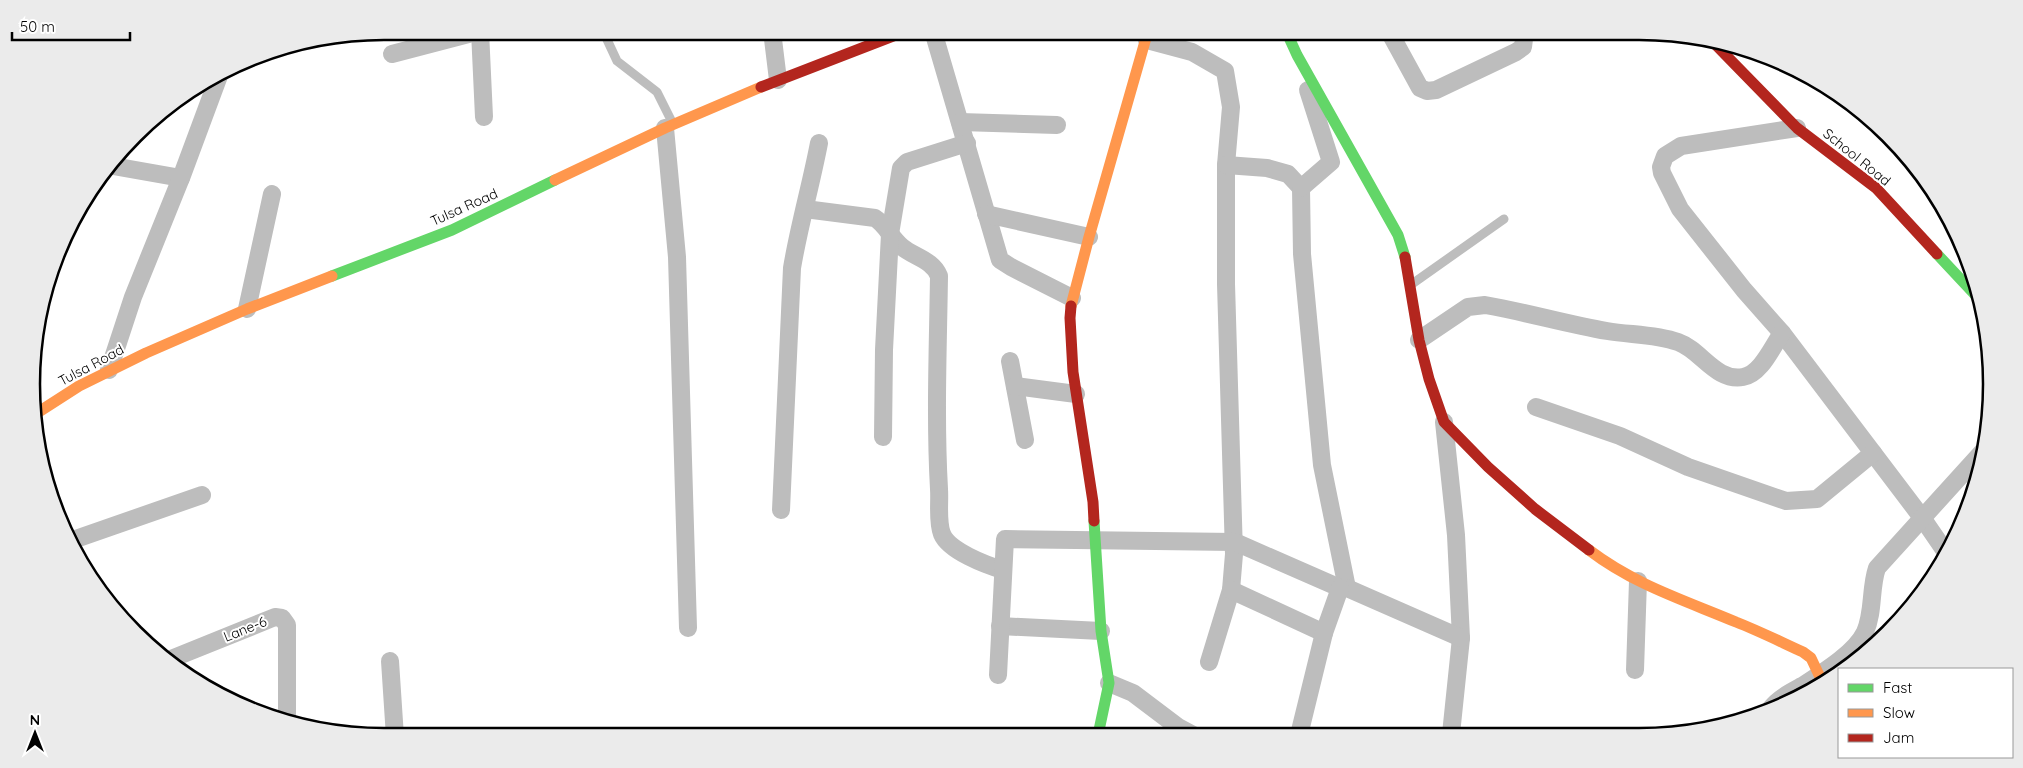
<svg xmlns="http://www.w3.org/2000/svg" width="2023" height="768" viewBox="0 0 2023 768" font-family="Quicksand,sans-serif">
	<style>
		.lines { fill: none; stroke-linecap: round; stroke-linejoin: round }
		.lane { stroke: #bdbdbd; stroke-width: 9 }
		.street { stroke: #bdbdbd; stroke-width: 18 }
		.fast { stroke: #63d668; stroke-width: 11 }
		.slow { stroke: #ff974d; stroke-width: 11 }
		.jam { stroke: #b3261e; stroke-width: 11 }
		.labels { text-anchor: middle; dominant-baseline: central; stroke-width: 4; stroke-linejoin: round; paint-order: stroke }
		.street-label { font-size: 14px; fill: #000; stroke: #fff }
		.rim { fill: none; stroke: #000; stroke-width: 2.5 }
	</style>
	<rect width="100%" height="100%" fill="#fff"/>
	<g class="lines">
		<g class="lane">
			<path d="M603,31L617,61L657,92L673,124"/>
			<path d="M1412,284L1504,219"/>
		</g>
		<g class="street">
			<path d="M480,31L484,117"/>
			<path d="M772,31L778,80"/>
			<path d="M933,31L1000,260L1011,267L1072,298"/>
			<path d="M1391,35L1420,88L1427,91L1436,90L1516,52L1523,47L1525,31"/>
			<path d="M1147,40L1192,52L1225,71L1231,107L1226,165V284L1234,554L1231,590L1209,662"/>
			<path d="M392,54L480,31"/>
			<path d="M960,122L1057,125"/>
			<path d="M665,128L677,257L688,628"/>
			<path d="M1797,128L1681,146L1665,156L1661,167L1662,173L1680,209L1744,290L1782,333L1923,519L1947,554"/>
			<path d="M1226,165L1267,168L1288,174L1301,188L1302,254L1322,465L1347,588"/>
			<path d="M113,166L181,178"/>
			<path d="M1301,188L1331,162L1308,90"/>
			<path d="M805,209L875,218C886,225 891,238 902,247C914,257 933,260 939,276C938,347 935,418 939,489C940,503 937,521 942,534C949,551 986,565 1003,570"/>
			<path d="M986,214L1089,237"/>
			<path d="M247,309L272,194"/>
			<path d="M1419,340L1468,307L1485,305C1526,312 1566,324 1607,331C1631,335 1655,334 1678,342C1701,350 1716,382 1743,377C1761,374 1772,347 1782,333"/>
			<path d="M1010,361L1025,440"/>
			<path d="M109,370L133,297L181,178L220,73"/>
			<path d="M1015,386L1076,394"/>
			<path d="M1536,407L1620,436L1688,467L1786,501L1817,499L1873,453"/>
			<path d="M1444,422L1456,535L1461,638L1451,734"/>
			<path d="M883,437L884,350L890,234L901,168L907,162L967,143"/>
			<path d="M781,510L792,268C799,226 811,185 819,143"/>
			<path d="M70,541L202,495"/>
			<path d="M1231,590L1324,633"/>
			<path d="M1000,626L1101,631"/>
			<path d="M166,661L275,617L282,618L287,625V715L286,722"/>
			<path d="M390,661L395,737"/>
			<path d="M1635,670L1638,581"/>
			<path d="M998,675L1005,539L1235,542L1340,588H1347L1461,638"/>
			<path d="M1109,683L1133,693L1178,727L1193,735"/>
			<path d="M1771,708C1779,698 1791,692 1802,686C1822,673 1855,653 1865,632C1874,612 1870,588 1877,568L1984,450"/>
			<path d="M1299,735L1324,633L1340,588"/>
		</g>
		<g class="fast">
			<path d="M1286,31L1297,55L1398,235L1405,257"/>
			<path d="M1937,254L1980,300"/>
			<path d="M332,276L452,230L555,180"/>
			<path d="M1094,521L1101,631L1109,683L1098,735"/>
		</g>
		<g class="slow">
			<path d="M555,180L665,128L761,87"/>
			<path d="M1071,306L1089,237L1148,31"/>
			<path d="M37,413L79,386L146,353L247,309L332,276"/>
			<path d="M1589,550C1635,585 1684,600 1736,622C1759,631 1781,642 1803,652L1811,658L1819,675"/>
		</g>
		<g class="jam">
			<path d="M1712,41L1797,128L1876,188L1937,254"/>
			<path d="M761,87L906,31"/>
			<path d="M1405,257L1419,340L1429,379L1444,422L1488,467L1535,509L1589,550"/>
			<path d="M1071,306L1070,318L1073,372L1093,502L1094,521"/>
		</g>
	</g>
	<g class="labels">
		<g class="street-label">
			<text transform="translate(1857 157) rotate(39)">School Road</text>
			<text transform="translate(464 207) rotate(-24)">Tulsa Road</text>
			<text transform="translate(91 365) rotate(-28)">Tulsa Road</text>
			<text transform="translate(245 629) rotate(-22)">Lane-6</text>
		</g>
	</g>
	<path d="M0 0H2023V768H0ZM384 40H1639A344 344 0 0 1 1983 384V384A344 344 0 0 1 1639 728H384A344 344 0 0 1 40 384V384A344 344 0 0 1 384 40Z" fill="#ebebeb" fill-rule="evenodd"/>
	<path class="rim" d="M384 40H1639A344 344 0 0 1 1983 384V384A344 344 0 0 1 1639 728H384A344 344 0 0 1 40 384V384A344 344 0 0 1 384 40Z"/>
	<rect x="1838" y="668" width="175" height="90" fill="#ffffff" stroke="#999999"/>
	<rect x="1848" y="684" width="25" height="8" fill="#63d668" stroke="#999999"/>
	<text x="1883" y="693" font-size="15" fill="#000000">Fast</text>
	<rect x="1848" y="709" width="25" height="8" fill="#ff974d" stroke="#999999"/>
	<text x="1883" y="718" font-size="15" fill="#000000">Slow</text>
	<rect x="1848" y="734" width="25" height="8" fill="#b3261e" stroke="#999999"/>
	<text x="1883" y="743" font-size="15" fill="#000000">Jam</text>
	<g transform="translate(35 733)" stroke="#ffffff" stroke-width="4" paint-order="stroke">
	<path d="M0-4L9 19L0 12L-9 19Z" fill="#000000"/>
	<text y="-8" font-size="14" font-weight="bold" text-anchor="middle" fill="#000000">N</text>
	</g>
	<path d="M12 32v8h118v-8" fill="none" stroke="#000000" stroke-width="2.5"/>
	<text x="20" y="32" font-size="15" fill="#000000" stroke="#ffffff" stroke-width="4" paint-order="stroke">50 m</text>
</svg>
